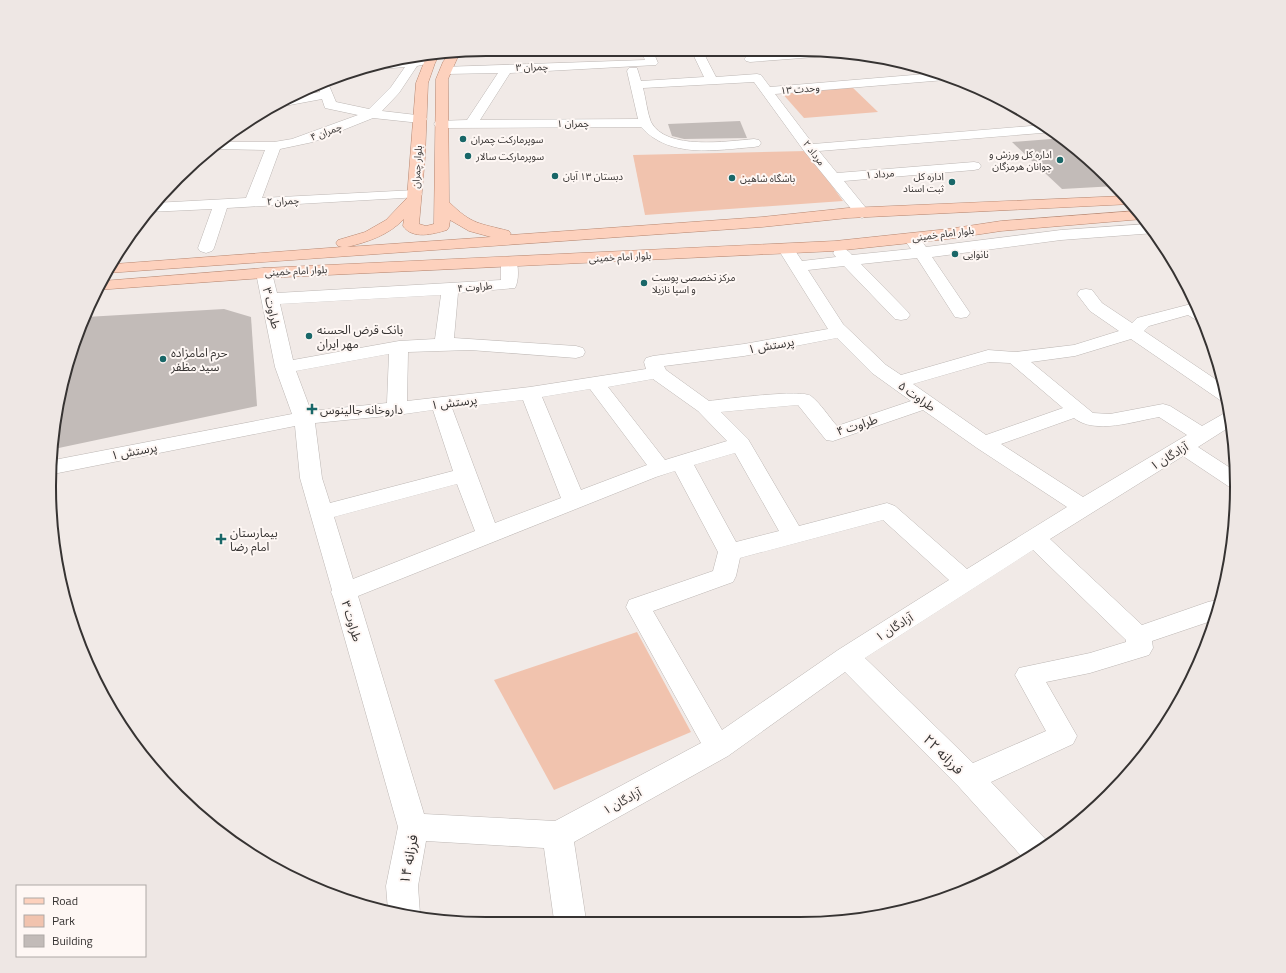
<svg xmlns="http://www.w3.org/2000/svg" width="1286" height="973" viewBox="0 0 1286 973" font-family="'Titillium Web','Noto Sans Arabic',sans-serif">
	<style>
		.green { fill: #f1c3ae }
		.building { fill: #c2bbb8 }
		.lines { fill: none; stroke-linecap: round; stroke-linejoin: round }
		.minor-casing { stroke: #bdb7b4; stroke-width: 1 }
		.major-casing { stroke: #b68670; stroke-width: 1 }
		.minor { fill: #fff; fill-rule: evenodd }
		.major { fill: #fdd1bd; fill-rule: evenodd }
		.poi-dot { fill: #196768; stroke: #fef7f4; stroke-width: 1.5 }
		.labels { text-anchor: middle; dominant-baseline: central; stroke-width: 4; stroke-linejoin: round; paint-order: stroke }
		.far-street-label { font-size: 10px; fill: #363332; stroke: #fef7f4 }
		.far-poi-label { font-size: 10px; fill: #363332; stroke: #fef7f4; text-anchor: start }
		.street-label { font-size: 12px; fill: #363332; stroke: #fef7f4 }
		.poi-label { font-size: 12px; fill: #363332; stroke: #fef7f4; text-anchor: start }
		.near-street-label { font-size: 14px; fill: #363332; stroke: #fef7f4 }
		.rim { fill: none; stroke: #363332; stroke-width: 2 }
	</style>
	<rect width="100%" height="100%" fill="#f1eae7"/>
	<g class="green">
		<path d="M851,86L878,112L804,118L781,92Z"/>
		<path d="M807,151L843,201L645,215L633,155Z"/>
		<path d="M637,632L691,732L554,790L494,680Z"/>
	</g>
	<g class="building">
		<path d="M740,121L747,138L684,139L672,136L668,124Z"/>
		<path d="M1064,138L1109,177L1116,186L1062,189L1012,142Z"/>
		<path d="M224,309L251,317L257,406L54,449L57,401L86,317Z"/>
	</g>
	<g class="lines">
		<defs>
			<g id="minor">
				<path d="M640,49H652L658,63L656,65L510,73L480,120L638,119L627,71L629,68H637L641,81L704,77L691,50H702L716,77L757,74L761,75L770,87L937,73L950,78L945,80L775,94L813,144L1043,125L1054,132L819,151L837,173L974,162L979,163L981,166L979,169L974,170L844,181L870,213L867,216L862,218L857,216L804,151L754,82L643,88C646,99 647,112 651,122C666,151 728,141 754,139L759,140L761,143L759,146L754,147C716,150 670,159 641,127L441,128L436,127L434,124L436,121L467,120L498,73L446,74L442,73L440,70L442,67L645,60Z"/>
				<path d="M823,50L846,53L841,55L750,62L746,61L744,59L746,57L750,56Z"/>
				<path d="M422,58L426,60L428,62L426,64L417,66L399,93L382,111L425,116L427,119L425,122L420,123L373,118L313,142L280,149L262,198L415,190L420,191L422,194L420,197L227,208L214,248L212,251L206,253L200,251L198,248L212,209L148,212L154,203L246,198L265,150L210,149L220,142H274L292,139L358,115L325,108L322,99L279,107L274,105L296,96L320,92L318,87L328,83L336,102L369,109L391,87L405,67L367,70L363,68L373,64Z"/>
				<path d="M1148,224L1155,233L1061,240L932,257L970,313L967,317L961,318L955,317L917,258L861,264L907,311L910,315L907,319L901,320L895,319L844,266L808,270L843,324L886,365L901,375L988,350L1015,352L1074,345L1119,331L1090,311L1077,294L1080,290L1086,289L1092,290L1102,303L1132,323L1137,318L1191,304L1196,305L1204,319V321C1198,322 1193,318 1188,315L1149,326L1144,331L1224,385L1229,402L1220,400L1131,339L1075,356L1031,362L1093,413L1110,414L1163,404L1170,406L1202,426L1223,414L1230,412L1231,426L1198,447L1235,471L1237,486L1236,488L1228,486L1183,456L1050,539L1142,625L1208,602L1217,600L1220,601L1214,620L1152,641L1153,648L1149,655L1090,673L1046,682L1077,736L1073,744L991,782L1050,844L1043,850L1024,859L959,787L845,672L728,756L574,842L586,920H554L544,848L426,841L418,886L420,914L419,918L388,910L386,886L398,827L333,597L331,592L332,590L300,478L295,426L53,474L54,460L292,414L275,367L256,273L258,269L264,268L270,269L272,273L277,293L501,280V262L503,258L509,257L515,258C519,265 519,281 515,288L458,293L454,338L576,346L583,348L585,352L583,356L576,358L470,350L408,352L407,401L530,387L646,369L644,362L646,358L653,356L744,344L828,329L778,249L780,246L786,244L792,246L802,261L836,257L833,253L835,250C843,247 847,249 852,255L911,249L906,242L908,239L914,237L920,239L926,247L1061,230ZM441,295L435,339L399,341L293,360L280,304ZM837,338L872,373L911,401L837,426C829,417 821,404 811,396C802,389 725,399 709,401L666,370L664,366L744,356ZM389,354L387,403L311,411L296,371ZM989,362L1010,363L1063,408L986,435L913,384ZM653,379L698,411L727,441L665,460L608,387ZM590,389L647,465L581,490L542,397ZM523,400L561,498L495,523L452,408ZM798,405L826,440L833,441L923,410L977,448L1067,507L967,569L895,506L887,503L799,526L748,439L721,412ZM433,410L453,471L330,503L322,478L315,423L397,415ZM1159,417L1187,435L1083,497L1001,444L1074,418C1095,435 1135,421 1159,417ZM735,453L779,531L736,542L694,465ZM675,471L718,552L713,571L629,600L626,607L701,743L555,821L424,814L358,596L656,477ZM457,484L475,531L353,579L334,517ZM883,520L949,580L838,650L722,730L653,611L733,582L736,576L740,558ZM1033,550L1126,640V642L1090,653L1019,668L1015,675L1046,731L973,763L865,658Z"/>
			</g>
			<g id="major">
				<path d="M460,52L448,79L449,202C472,225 479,223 509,231L511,234L510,235L762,217L848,208L1124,196L1131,204L848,218L762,227L107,273L114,264L342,247L338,246L336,243L338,240L365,232L386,220L407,198L416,83L425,60L427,57L439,55L435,63L428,83L425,157L419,224L426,226L434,224L436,79L443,62L449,54ZM404,219L403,226C413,240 433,234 447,230L449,227L450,220L469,231L491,237L347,247C368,242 389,235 404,219Z"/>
				<path d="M1136,211L1143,219L1001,231L948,239L835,251L264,278L96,290L102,281L264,268L835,241L948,229L1001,221Z"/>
			</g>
		</defs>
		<use href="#minor" class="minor-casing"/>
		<use href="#major" class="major-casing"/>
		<use href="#minor" class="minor"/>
		<use href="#major" class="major"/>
	</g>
	<g class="poi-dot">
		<circle cx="463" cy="139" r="4"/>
		<circle cx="468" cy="156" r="4"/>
		<circle cx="1060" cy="160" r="4"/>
		<circle cx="555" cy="176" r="4"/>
		<circle cx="732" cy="178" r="4"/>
		<circle cx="952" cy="182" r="4"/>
		<circle cx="955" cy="254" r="4"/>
		<circle cx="644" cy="283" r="4"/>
		<circle cx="309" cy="336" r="4"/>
		<circle cx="163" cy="359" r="4"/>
		<path d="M310 403h4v4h4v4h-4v4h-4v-4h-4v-4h4z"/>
		<path d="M219 533h4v4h4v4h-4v4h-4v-4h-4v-4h4z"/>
	</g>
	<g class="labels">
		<g class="far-street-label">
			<text transform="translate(532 67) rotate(-2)">چمران ۳</text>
			<text transform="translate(800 89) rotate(-5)">وحدت ۱۳</text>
			<text x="573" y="123">چمران ۱</text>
			<text transform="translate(326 132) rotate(-21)">چمران ۴</text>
			<text transform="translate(814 153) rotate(52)">مرداد ۲</text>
			<text transform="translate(417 167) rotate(-86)">بلوار چمران</text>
			<text transform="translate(880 174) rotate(-5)">مرداد ۱</text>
			<text transform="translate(283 201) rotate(-3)">چمران ۲</text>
			<text transform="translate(943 234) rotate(-7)">بلوار امام خمینی</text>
			<text transform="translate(620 257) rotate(-3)">بلوار امام خمینی</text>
			<text transform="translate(296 271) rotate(-3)">بلوار امام خمینی</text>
			<text transform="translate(475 287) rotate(-5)">طراوت ۴</text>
		</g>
		<g class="far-poi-label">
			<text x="471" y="139">سوپرمارکت چمران</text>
			<text x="1052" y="154" text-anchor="end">اداره کل ورزش و<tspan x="1052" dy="12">جوانان هرمزگان</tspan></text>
			<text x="476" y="156">سوپرمارکت سالار</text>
			<text x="563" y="176">دبستان ۱۳ آبان</text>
			<text x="944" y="176" text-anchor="end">اداره کل<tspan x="944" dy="12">ثبت اسناد</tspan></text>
			<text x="740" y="178">باشگاه شاهین</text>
			<text x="963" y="254">نانوایی</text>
			<text x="652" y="277">مرکز تخصصی پوست<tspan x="652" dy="12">و اسپا نازیلا</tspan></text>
		</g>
		<g class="street-label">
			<text transform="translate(272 308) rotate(77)">طراوت ۳</text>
			<text transform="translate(771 345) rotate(-10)">پرستش ۱</text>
			<text transform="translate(917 396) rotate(35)">طراوت ۵</text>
			<text transform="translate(454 402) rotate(-7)">پرستش ۱</text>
			<text transform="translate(857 425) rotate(-18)">طراوت ۴</text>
			<text transform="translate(134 451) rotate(-11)">پرستش ۱</text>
			<text transform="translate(1169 456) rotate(-31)">آزادگان ۱</text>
			<text transform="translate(352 621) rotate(73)">طراوت ۳</text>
			<text transform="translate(894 627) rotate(-32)">آزادگان ۱</text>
			<text transform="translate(622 801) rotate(-28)">آزادگان ۱</text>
		</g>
		<g class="poi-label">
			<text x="317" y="329">بانک قرض الحسنه<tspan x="317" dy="14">مهر ایران</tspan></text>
			<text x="171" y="352">حرم امامزاده<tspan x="171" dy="14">سید مظفر</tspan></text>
			<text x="320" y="409">داروخانه جالینوس</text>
			<text x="230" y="532">بیمارستان<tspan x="230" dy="14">امام رضا</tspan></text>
		</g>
		<g class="near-street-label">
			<text transform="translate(944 754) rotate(45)">فرزانه ۲۲</text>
			<text transform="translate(408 859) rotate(-80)">فرزانه ۱۴</text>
		</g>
	</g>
	<path d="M0 0H1286V973H0ZM486 56H800A430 430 0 0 1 1230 486V487A430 430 0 0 1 800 917H486A430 430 0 0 1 56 487V486A430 430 0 0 1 486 56Z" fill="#eee7e4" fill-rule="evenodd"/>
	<path class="rim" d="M486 56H800A430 430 0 0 1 1230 486V487A430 430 0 0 1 800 917H486A430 430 0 0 1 56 487V486A430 430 0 0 1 486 56Z"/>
	<rect x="16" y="885" width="130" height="72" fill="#fef7f4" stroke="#aea9a6"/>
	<rect x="24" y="898" width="20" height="6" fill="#fdd1bd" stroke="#aea9a6"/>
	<text x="52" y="905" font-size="12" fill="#363332">Road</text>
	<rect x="24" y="915" width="20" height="12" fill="#f1c3ae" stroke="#aea9a6"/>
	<text x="52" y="925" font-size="12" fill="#363332">Park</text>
	<rect x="24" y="935" width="20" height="12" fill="#c2bbb8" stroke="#aea9a6"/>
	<text x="52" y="945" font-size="12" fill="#363332">Building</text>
</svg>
